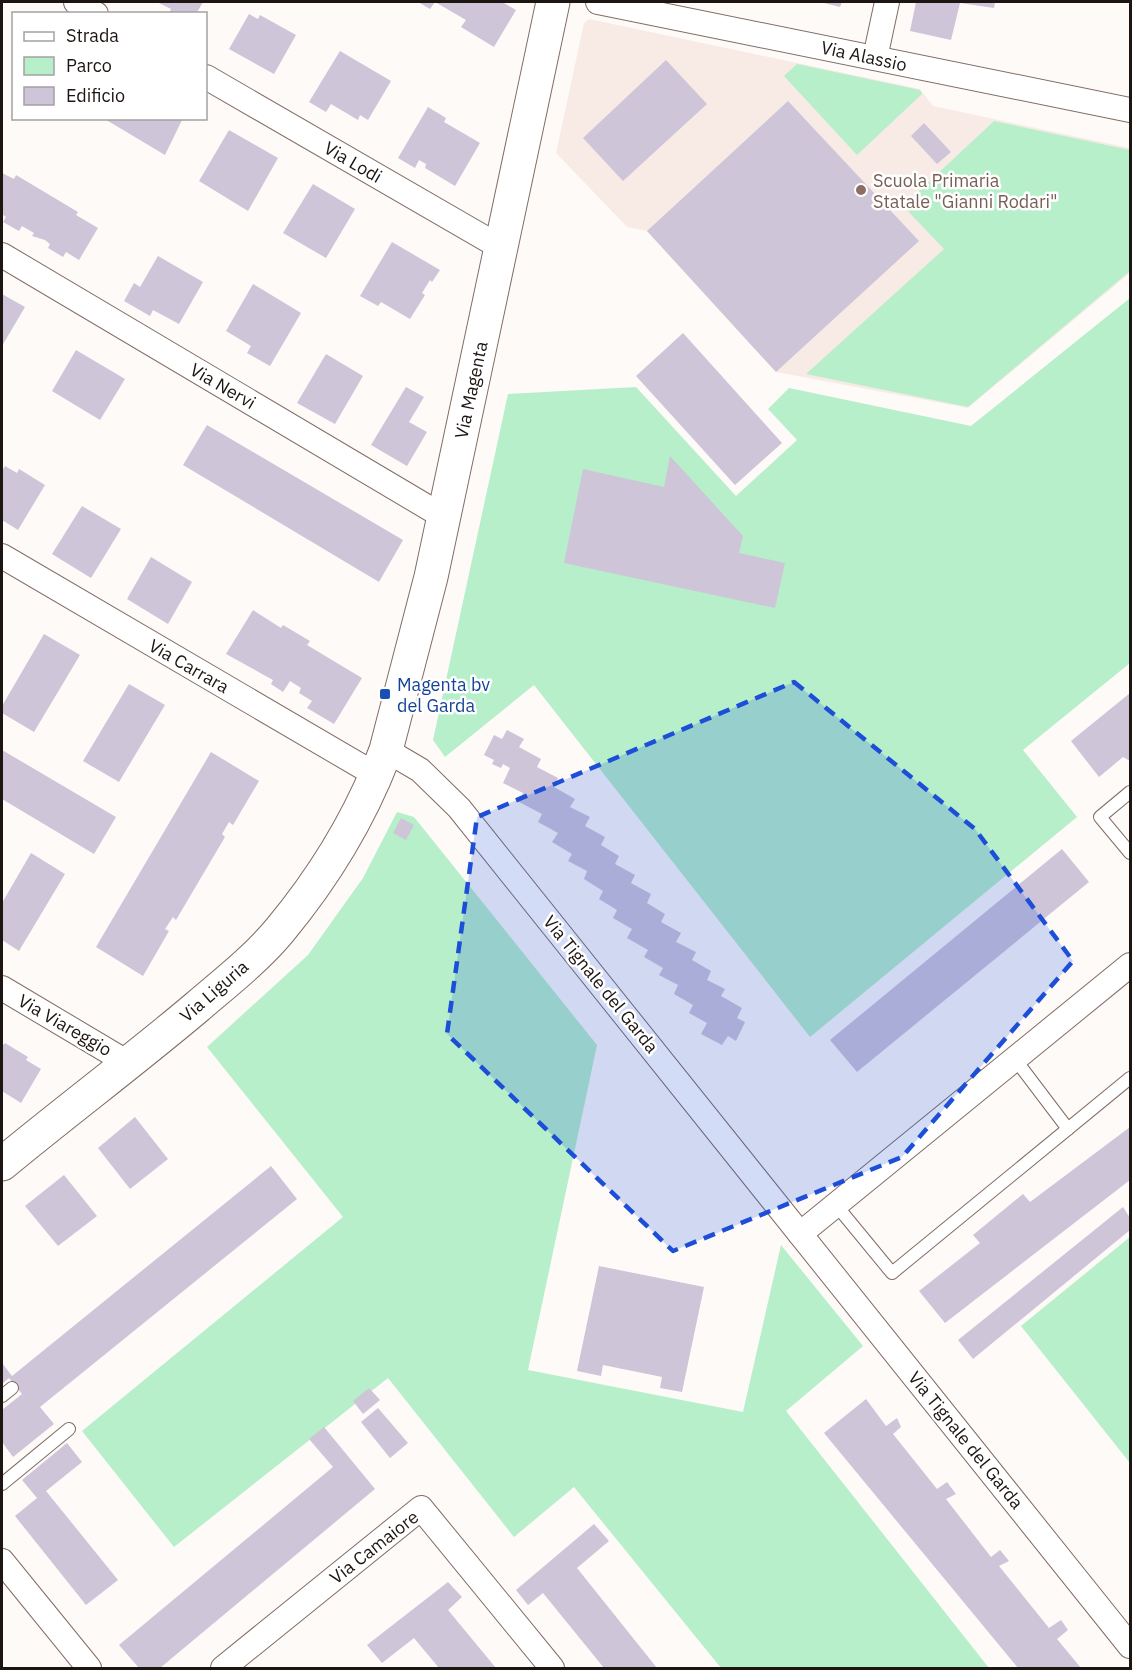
<svg xmlns="http://www.w3.org/2000/svg" width="1132" height="1670" viewBox="0 0 1132 1670" font-family="'IBM Plex Sans',sans-serif">
	<style>
		.built { fill: #f8ebe6 }
		.green { fill: #b6efca }
		.building { fill: #cec5d9 }
		.lines { fill: none; stroke-linecap: round; stroke-linejoin: round }
		.lane-casing { stroke: #816d64; stroke-width: 14 }
		.street-casing { stroke: #816d64; stroke-width: 26 }
		.secondary-casing { stroke: #816d64; stroke-width: 35 }
		.lane { stroke: #fff; stroke-width: 12 }
		.street { stroke: #fff; stroke-width: 24 }
		.secondary { stroke: #fff; stroke-width: 33 }
		.marked { fill: #1d4ed8; fill-opacity: 0.2; stroke: #1d4ed8; stroke-width: 4.5; stroke-dasharray: 12 8; stroke-linejoin: round }
		.education-dot { fill: #8d6e63; stroke: #fff; stroke-width: 2 }
		.transit-dot { fill: #1a4fb4; stroke: #fff; stroke-width: 2 }
		.labels { text-anchor: middle; dominant-baseline: central; stroke-width: 5; stroke-linejoin: round; paint-order: stroke }
		.street-label { font-size: 18px; fill: #1d1511; stroke: #fff }
		.education-label { font-size: 18px; fill: #785e54; stroke: #fff; text-anchor: start }
		.transit-label { font-size: 18px; fill: #164399; stroke: #fff; text-anchor: start }
	</style>
	<rect width="100%" height="100%" fill="#fefaf8"/>
	<path class="built" d="M589,19L920,89L933,106L1130,148V273L968,408L776,372L647,231L627,227L556,153L584,23Z"/>
	<g class="green">
		<path d="M797,64L920,90L922,94L857,155L784,76Z"/>
		<path d="M994,121L1130,150V271L968,407L806,374L944,249L903,206Z"/>
		<path d="M1130,298V663L1023,750L1077,817L810,1037L534,685L445,757L433,740L508,394L636,387L736,496L797,440L768,409L789,388L971,426Z"/>
		<path d="M397,812L414,817L597,1045L528,1370L743,1412L781,1245L863,1346L786,1411L989,1668H721L574,1487L514,1537L388,1378L174,1547L82,1431L343,1217L207,1047L308,955L363,878Z"/>
		<path d="M1130,1237V1463L1021,1326Z"/>
	</g>
	<g class="building">
		<path d="M157,2H203L196,14H169L171,9Z"/>
		<path d="M418,2H502L516,10L494,47L461,27L466,20L435,2L430,9Z"/>
		<path d="M820,2H842L840,7Z"/>
		<path d="M916,2H995L994,8L960,3L951,40L910,31Z"/>
		<path d="M249,14L258,19L260,15L296,35L274,74L229,49Z"/>
		<path d="M340,51L391,81L368,120L360,115L358,120L331,104L326,112L309,102Z"/>
		<path d="M666,60L707,104L623,181L583,138Z"/>
		<path d="M788,101L919,241L776,372L647,231Z"/>
		<path d="M428,107L446,118L444,122L480,143L455,186L425,168L426,164L419,160L415,168L398,158Z"/>
		<path d="M103,118H183L165,155Z"/>
		<path d="M924,123L951,152L937,164L911,136Z"/>
		<path d="M229,130L278,158L248,211L199,181Z"/>
		<path d="M2,173L14,179L16,175L78,212L76,215L98,228L79,260L66,252L63,257L48,248L50,244L45,240L32,236L34,233L22,226L19,231L3,222L6,217L2,214Z"/>
		<path d="M313,184L355,209L326,258L283,233Z"/>
		<path d="M392,242L440,270L432,282L430,280L422,293L425,295L410,319L381,302L378,306L360,296Z"/>
		<path d="M158,256L203,282L179,324L153,310L150,316L124,301L134,283L140,287Z"/>
		<path d="M253,284L301,313L270,366L247,353L251,346L226,331Z"/>
		<path d="M2,294L25,307L2,346Z"/>
		<path d="M683,333L782,443L735,485L636,376Z"/>
		<path d="M76,350L125,379L100,420L52,391Z"/>
		<path d="M326,354L363,376L335,424L297,403Z"/>
		<path d="M406,387L424,397L409,422L427,432L407,466L371,445Z"/>
		<path d="M207,425L403,540L379,582L183,465Z"/>
		<path d="M670,456L743,536L739,553L785,563L775,608L564,563L583,469L664,487Z"/>
		<path d="M5,466L17,473L19,469L45,485L18,530L2,520V471Z"/>
		<path d="M82,506L121,529L91,578L52,554Z"/>
		<path d="M151,557L192,582L168,624L127,599Z"/>
		<path d="M253,610L281,628L283,625L310,641L307,645L362,678L334,724L307,708L312,701L299,693L301,688L290,681L283,692L271,684L273,680L226,654Z"/>
		<path d="M44,634L80,655L34,732L2,713V706Z"/>
		<path d="M129,684L165,705L119,782L83,761Z"/>
		<path d="M1130,693V761L1123,757L1099,777L1071,741Z"/>
		<path d="M507,730L524,739L519,747L541,759L537,767L558,778L554,787L575,799L570,807L590,817L585,826L605,837L601,845L619,856L615,864L635,875L631,883L651,894L647,903L665,914L661,922L681,933L676,942L696,952L692,960L711,971L707,980L725,989L721,996L742,1008L737,1018L745,1022L736,1041L728,1036L722,1045L701,1034L707,1023L689,1013L693,1005L674,994L678,985L659,975L663,968L644,957L648,950L627,938L632,929L613,918L617,910L599,899L603,891L584,879L587,871L568,861L572,854L552,842L558,833L538,822L542,814L519,802L523,793L503,783L510,768L503,764L501,768L492,764L494,760L484,755L494,735L502,739Z"/>
		<path d="M2,750L116,817L94,854L2,799Z"/>
		<path d="M211,752L259,781L233,825L229,822L222,834L225,837L176,920L173,917L165,929L169,931L143,976L96,947Z"/>
		<path d="M401,818L414,825L406,840L393,833Z"/>
		<path d="M1062,849L1089,882L857,1072L830,1040Z"/>
		<path d="M31,853L65,874L19,951L2,940V903Z"/>
		<path d="M5,1043L28,1057L26,1060L41,1069L21,1103L2,1091V1046Z"/>
		<path d="M135,1117L168,1159L130,1189L98,1148Z"/>
		<path d="M1130,1127V1180L945,1323L919,1291L980,1243L973,1235L1023,1194L1030,1202Z"/>
		<path d="M271,1166L297,1199L40,1407L54,1424L13,1457L2,1442V1410L22,1394L9,1378L2,1384V1363L12,1376Z"/>
		<path d="M64,1175L97,1216L58,1246L25,1206Z"/>
		<path d="M1123,1207L1130,1218V1230L973,1359L958,1340Z"/>
		<path d="M599,1266L704,1287L682,1392L660,1388L662,1377L603,1365L601,1376L577,1371Z"/>
		<path d="M369,1388L380,1400L363,1414L353,1401Z"/>
		<path d="M866,1399L886,1426L897,1418L901,1427L893,1434L937,1489L947,1482L956,1494L946,1499L991,1557L1000,1550L1009,1561L999,1566L1049,1628L1061,1620L1068,1630L1057,1639L1081,1668H1018L824,1433Z"/>
		<path d="M378,1408L408,1443L390,1458L361,1422Z"/>
		<path d="M324,1427L375,1489L160,1668H139L119,1645L333,1467L309,1439Z"/>
		<path d="M67,1443L82,1462L46,1491L118,1580L86,1605L15,1516L37,1498L22,1480Z"/>
		<path d="M594,1524L609,1541L577,1568L657,1668H604L543,1593L528,1605L516,1590Z"/>
		<path d="M448,1582L462,1597L448,1610L496,1668H439L414,1638L382,1663L367,1645Z"/>
	</g>
	<g class="lines">
		<defs>
			<g id="lane">
				<path d="M1130,792L1100,817L1130,853"/>
				<path d="M1015,1059L1068,1129"/>
				<path d="M836,1205L892,1273L1130,1078"/>
				<path d="M2,1396L12,1388"/>
				<path d="M2,1484L69,1429"/>
			</g>
			<g id="street">
				<path d="M76,2L96,14"/>
				<path d="M598,2L1130,110"/>
				<path d="M875,58L887,2"/>
				<path d="M206,77L500,247"/>
				<path d="M2,255L444,517"/>
				<path d="M2,556L376,775"/>
				<path d="M386,750L420,770L459,808L1130,1646"/>
				<path d="M2,988L128,1063"/>
				<path d="M800,1234L1130,965"/>
				<path d="M2,1561L89,1668"/>
				<path d="M223,1668L421,1508L552,1668"/>
			</g>
			<path id="secondary" d="M2,1164C66,1111 133,1061 197,1007C225,983 256,959 280,930C324,877 362,814 386,750L431,577L553,2"/>
		</defs>
		<use href="#lane" class="lane-casing"/>
		<use href="#street" class="street-casing"/>
		<use href="#secondary" class="secondary-casing"/>
		<use href="#lane" class="lane"/>
		<use href="#street" class="street"/>
		<use href="#secondary" class="secondary"/>
	</g>
	<path class="marked" d="M794,682L975,829L1073,961L902,1157L673,1251L447,1034L477,817Z"/>
	<circle class="education-dot" cx="861" cy="190" r="6"/>
	<rect class="transit-dot" x="379" y="688" width="12" height="12" rx="3"/>
	<g class="labels">
		<g class="street-label">
			<text transform="translate(864 56) rotate(12)">Via Alassio</text>
			<text transform="translate(353 162) rotate(30)">Via Lodi</text>
			<text transform="translate(223 386) rotate(30)">Via Nervi</text>
			<text transform="translate(471 390) rotate(-78)">Via Magenta</text>
			<text transform="translate(189 666) rotate(30)">Via Carrara</text>
			<text transform="translate(601 984) rotate(51)">Via Tignale del Garda</text>
			<text transform="translate(214 991) rotate(-41)">Via Liguria</text>
			<text transform="translate(65 1025) rotate(30)">Via Viareggio</text>
			<text transform="translate(966 1440) rotate(51)">Via Tignale del Garda</text>
			<text transform="translate(374 1547) rotate(-38)">Via Camaiore</text>
		</g>
		<g class="education-label">
			<text x="873" y="180">Scuola Primaria<tspan x="873" dy="21">Statale "Gianni Rodari"</tspan></text>
		</g>
		<g class="transit-label">
			<text x="397" y="684">Magenta bv<tspan x="397" dy="21">del Garda</tspan></text>
		</g>
	</g>
	<rect width="1132" height="1670" fill="none" stroke="#1d1511" stroke-width="6"/>
	<rect x="12" y="12" width="195" height="108" fill="#ffffff" stroke="#a5a1a0" stroke-width="1.5"/>
	<rect x="24" y="32" width="30" height="9" fill="#ffffff" stroke="#a5a1a0" stroke-width="1.5"/>
	<text x="66" y="42" font-size="18" fill="#1d1511">Strada</text>
	<rect x="24" y="57" width="30" height="18" fill="#b6efca" stroke="#a5a1a0" stroke-width="1.5"/>
	<text x="66" y="72" font-size="18" fill="#1d1511">Parco</text>
	<rect x="24" y="87" width="30" height="18" fill="#cec5d9" stroke="#a5a1a0" stroke-width="1.5"/>
	<text x="66" y="102" font-size="18" fill="#1d1511">Edificio</text>
</svg>
